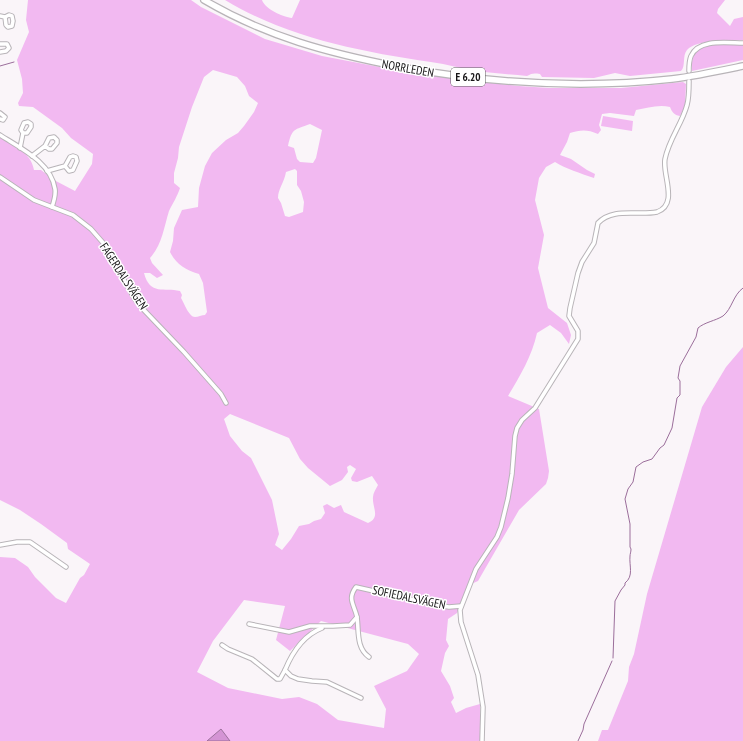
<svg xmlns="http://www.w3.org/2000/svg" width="743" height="741" viewBox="0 0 743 741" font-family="'PT Sans Narrow',sans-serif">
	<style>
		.green { fill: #f2b9f1; fill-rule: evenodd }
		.water { fill: #d494d4; stroke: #9b6e9b }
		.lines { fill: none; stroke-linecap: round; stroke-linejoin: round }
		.stream { stroke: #9b6e9b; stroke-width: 1 }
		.minor-casing { stroke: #b8b4b8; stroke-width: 5.5 }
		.highway-casing { stroke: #b8b4b8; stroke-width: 8 }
		.minor { stroke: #fff; stroke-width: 3.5 }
		.highway { stroke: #fff; stroke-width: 5.5 }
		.labels { text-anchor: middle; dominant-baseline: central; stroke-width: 3; stroke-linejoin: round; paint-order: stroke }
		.shield { fill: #fff; stroke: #5d5b5d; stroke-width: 1 }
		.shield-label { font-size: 11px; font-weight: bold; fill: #171517 }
		.street-label { font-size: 12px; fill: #171517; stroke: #fff }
	</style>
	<rect width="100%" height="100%" fill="#faf5f9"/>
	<g class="green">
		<path d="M28,0H191L201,7L265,39L322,56L390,69L463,80L519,86L549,88H621L683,82L686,84L685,106L680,116C674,115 672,112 670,107C659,104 647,108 636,110L634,116L610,113L602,114L599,125L601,130L598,134C587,129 580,130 570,133L567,142L560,155L571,159L587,170L595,174L594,178C580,173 566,169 555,162L546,167L539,178L535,200L544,235L538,268L548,308L567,323L571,335L569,344L561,333L550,325L537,333C532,356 520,376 508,396L539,409L549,471L548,478L546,484L519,510L478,581L469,585L457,613L448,619L446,640L449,646L445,653L441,671L450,686L454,698L451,702L456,713L466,708L480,704V741H230L221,729L207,741H0V557L15,558L28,567L35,577L56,598L66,603L80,578L84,575L90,564L68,549L67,543L41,524L20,510L0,500V137C14,146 31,152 34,170H41L54,180L75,191L92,164L93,154L71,138L62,128L33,107L19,106L18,103L23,93L22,79L17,60L29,32L26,20ZM213,70L237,77L245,86L249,96L258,103L254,112L244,126L238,133L226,140L212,153L205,166L199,188L198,207L182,210L174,228L173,241L170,252C176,264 185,270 199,274L203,283L207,312L205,315C202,315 198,317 195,317C189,317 184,303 181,298L182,295L180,291C164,287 150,296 144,273H150L157,278L163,275L152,263L150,258C162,245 164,227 169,211C173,203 177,197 180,188L174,183V173L178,158L179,147L192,107L204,77ZM310,124L322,130L316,158L313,163L300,162L297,159L294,148L288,146C292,128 294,130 310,124ZM295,169L297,171V185L301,191L304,202L303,212L289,217L285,216L281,203L278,198C278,189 284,183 286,172ZM230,414L289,438L300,459L308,468L330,486L342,480L348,472L347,467L350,465L356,469L351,478L352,481L357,482L372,476L378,485C376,489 373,493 373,497C372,508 381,517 368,523L344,512L341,505L334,508L327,504L323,506L325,513L321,519L314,521L309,524L299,526L291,539L282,550L275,545L279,534L272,500L251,458L242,451L230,436L224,419ZM244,600L285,606L276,640L290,651L321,621L408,644L419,654L407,671L374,686L386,709L384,728L338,720L317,704L299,697L282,699L228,688L197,672L213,641Z"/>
		<path d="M225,0H262C265,9 283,17 292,18L300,0H725L718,9L717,13L730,26L734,19L743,17V40C729,41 697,39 687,50C682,56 686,66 681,71L630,76L615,73L594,78L542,77L540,74C534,73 532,73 527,76C508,74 488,73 470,70C461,68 452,66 443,64C368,53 291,40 225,0Z"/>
		<path d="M718,44L743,45V60L692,71C690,51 700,46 718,44Z"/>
		<path d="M603,116L633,121L632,131L601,126Z"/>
		<path d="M743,347V741H598L602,730H608L628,681L629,667L634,654L647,594L702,407L726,367Z"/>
	</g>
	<path class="water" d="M221,729L230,741H207Z"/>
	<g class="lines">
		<g class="stream">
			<path d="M0,66L14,62"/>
			<path d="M613,658L615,601L621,590L625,585V583C634,576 629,566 630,556C630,554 631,552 631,549L630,547V524L625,499L628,489L633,482L636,467L643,462L652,459L660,448L664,445L672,428L677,398L680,395V381L678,378L680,366L696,337L698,328C705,322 715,321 723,316C732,309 733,295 743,288"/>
			<path d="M578,741L583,730L584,724L612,661"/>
		</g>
		<defs>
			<g id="minor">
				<path d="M0,16L5,17L9,15L12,16L13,21L12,26L8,27L6,25L5,17"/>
				<path d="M0,44H7L9,48L6,51L0,52"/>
				<path d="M689,71C689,66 689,61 691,56C699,38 728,43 743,43"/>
				<path d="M0,113L5,117L3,120L0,119"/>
				<path d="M0,135C20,148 51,162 55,189C56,195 54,201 52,207"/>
				<path d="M20,148L23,133H27L31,127V124L28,122L24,123L21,130L23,133"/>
				<path d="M32,156L45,146L49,149H52L57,143V140L54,137L49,138L45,146"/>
				<path d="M47,171L65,166L70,157L73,156L76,157L77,161L73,170L69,171L65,166"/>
				<path d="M0,177L34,200L73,215L91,229L105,245L134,298L142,308L184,352L221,394L226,403"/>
				<path d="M0,545L17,542H30L66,567"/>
				<path d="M357,617C359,631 356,648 369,657"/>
				<path d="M249,624L289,632L310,626H333L350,625L357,617C354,604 347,599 356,587L436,605L449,607L461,606"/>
				<path d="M322,628C304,635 292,653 285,670L291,676L298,679L312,681L327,682L361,698"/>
				<path d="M222,645L228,649L252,659L277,679H280L285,670"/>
				<path d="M482,741L483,707L478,675L461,622L460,610L476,569L497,537L501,527L508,498L512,474L515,436L517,428L522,420L535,408L578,339V331L569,316L570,308L578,273L582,262L594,243L598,223C613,207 638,216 657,212C679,204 662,175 665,159C669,139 682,124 687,105C689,98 689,89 689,81"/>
			</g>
			<path id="highway" d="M204,0C267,37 328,53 400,67C489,83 581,89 672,79C696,76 719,71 743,66"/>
		</defs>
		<use href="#minor" class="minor-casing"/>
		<use href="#highway" class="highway-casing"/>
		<use href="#minor" class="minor"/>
		<use href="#highway" class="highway"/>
	</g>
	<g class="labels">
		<rect class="shield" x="451" y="68" width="34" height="18" rx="3"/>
		<g class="shield-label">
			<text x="468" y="77">E 6.20</text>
		</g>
		<g class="street-label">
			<text transform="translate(408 68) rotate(10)">NORRLEDEN</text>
			<text transform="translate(124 276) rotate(57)">FAGERDALSVÄGEN</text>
			<text transform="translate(409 597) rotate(12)">SOFIEDALSVÄGEN</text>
		</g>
	</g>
</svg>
